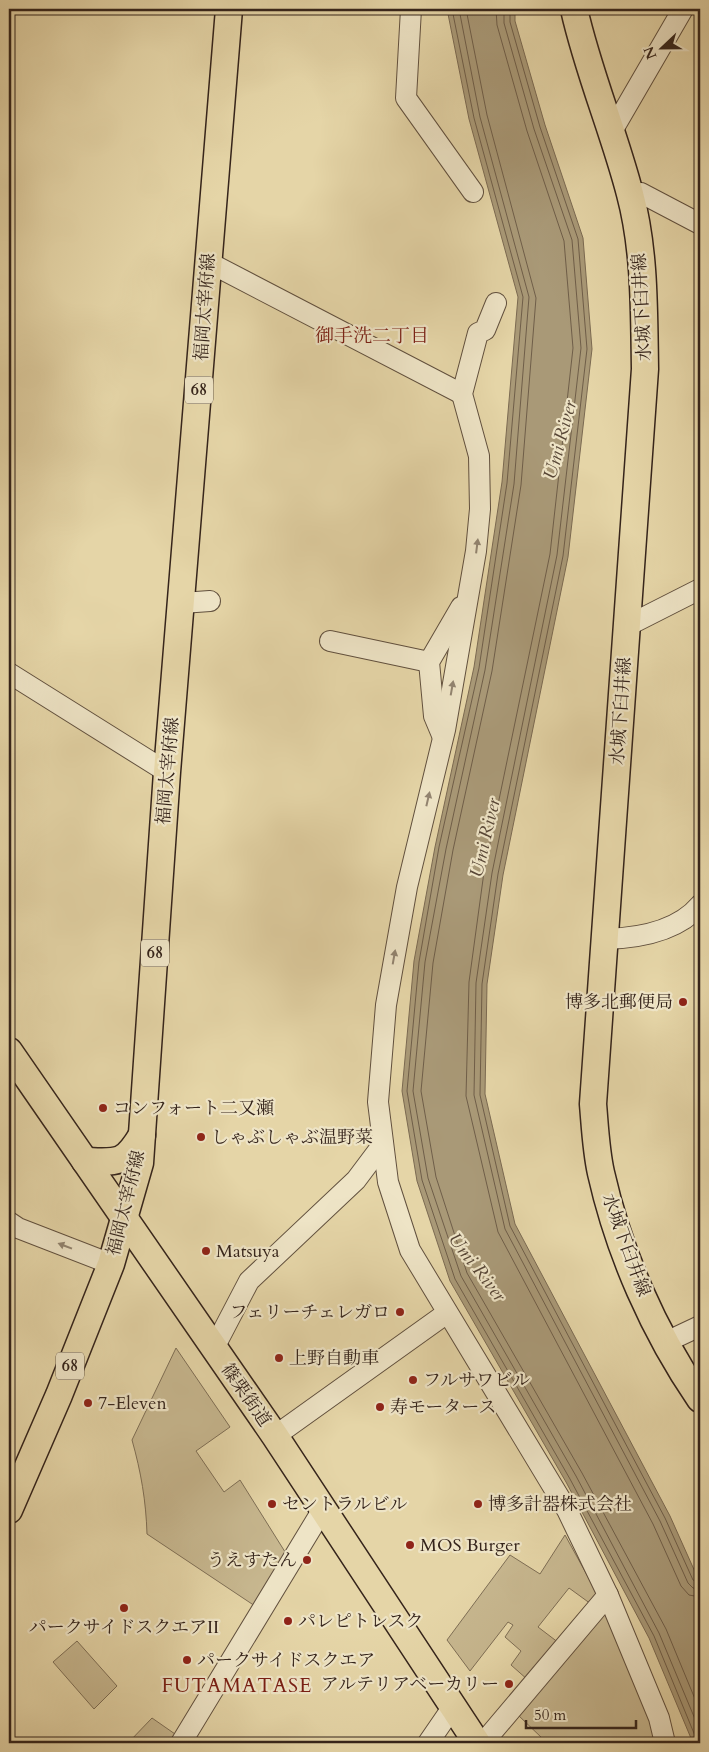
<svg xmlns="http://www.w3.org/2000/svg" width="709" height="1752" viewBox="0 0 709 1752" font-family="Cardo,'Noto Serif JP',serif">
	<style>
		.green { fill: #c7b78f; stroke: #7e6e55 }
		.water { fill: #a99977; stroke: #7b6a52 }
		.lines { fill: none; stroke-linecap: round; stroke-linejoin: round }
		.shore { stroke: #6f5e49; stroke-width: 1 }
		.minor-casing { stroke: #61503e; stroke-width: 22 }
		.major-casing { stroke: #35241b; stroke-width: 29 }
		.minor { stroke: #eee4c6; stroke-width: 20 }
		.major { stroke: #e5d5a7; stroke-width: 26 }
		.oneway { fill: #928470 }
		.poi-dot { fill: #8f2418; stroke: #eee4c6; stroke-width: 2 }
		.labels { text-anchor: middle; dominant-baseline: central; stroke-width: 4.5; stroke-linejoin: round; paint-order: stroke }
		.shield { fill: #eee4c6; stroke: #6c5e4e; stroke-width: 1 }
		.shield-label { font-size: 16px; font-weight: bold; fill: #35241b }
		.street-label { font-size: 18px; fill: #35241b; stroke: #eee4c6 }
		.poi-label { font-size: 18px; fill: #35241b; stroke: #eee4c6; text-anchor: start }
		.neighbourhood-label { font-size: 19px; fill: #7a1f14; stroke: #eee4c6 }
		.water-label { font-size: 19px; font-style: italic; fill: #584737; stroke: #eee4c6 }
		.quarter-label { font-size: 20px; letter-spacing: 1px; fill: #7a1f14; stroke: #eee4c6 }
	</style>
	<rect width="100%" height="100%" fill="#e5d5a7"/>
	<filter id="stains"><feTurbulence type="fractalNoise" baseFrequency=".004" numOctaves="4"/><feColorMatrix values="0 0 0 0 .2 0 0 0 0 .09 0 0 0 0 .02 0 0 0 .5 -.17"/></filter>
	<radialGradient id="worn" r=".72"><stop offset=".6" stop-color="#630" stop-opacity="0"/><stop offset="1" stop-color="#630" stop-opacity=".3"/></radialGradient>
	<g class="green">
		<path d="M176,1348L230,1427L196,1451L224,1492L240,1480L287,1555L255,1606L147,1534C146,1501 141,1472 132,1440Z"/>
		<path d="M565,1535L598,1595L591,1604L569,1588L538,1627L559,1643L528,1680L511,1665L521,1651L505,1637L513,1625L508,1622L470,1671L447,1640L510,1555L540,1574Z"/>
		<path d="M607,1611L659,1743H540L543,1739L518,1715Z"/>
		<path d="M77,1641L117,1686L94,1709L53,1662Z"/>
		<path d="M152,1718L175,1734L169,1743H128Z"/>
	</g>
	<path class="water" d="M447,9H515V21L545,125L583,238L592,349L568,557L503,875L487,984L485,1094L515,1224L670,1516L700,1583V1743H693L649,1638L566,1482L450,1281L417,1181L402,1091L414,961L435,847L474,667L502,482L518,297L469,119Z"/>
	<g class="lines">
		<g class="shore">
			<path d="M452,9L474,118L523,297L507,483L479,668L439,847L419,962L407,1091L422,1180L455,1279L570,1479L654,1636L698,1743"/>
			<path d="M459,9L480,117L529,297L514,484L485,670L446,849L425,962L413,1091L428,1178L461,1276L576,1476L659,1633L700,1731"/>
			<path d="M466,9L487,115L536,298L521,485L492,671L453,850L433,963L421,1091L436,1177L467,1273L582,1473L666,1629L700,1711"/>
			<path d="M496,9L497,25L527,131L564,241L573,348L550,554L484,872L469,982L466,1096L498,1232L653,1524L681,1586L689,1595L700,1597"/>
			<path d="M504,9V23L534,129L572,240L581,348L557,555L492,873L476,983L474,1095L505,1229L660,1521L688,1583L693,1588L700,1590"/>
			<path d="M510,9V22L540,127L578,239L587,349L563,556L498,874L482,984L480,1095L510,1226L665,1518L693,1580L700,1583"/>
		</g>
		<defs>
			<g id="minor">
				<path d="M411,9L406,98L473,192"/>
				<path d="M611,133L683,9"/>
				<path d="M630,195L641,193L700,224"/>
				<path d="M208,262L462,394"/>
				<path d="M496,303L485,330L478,333L462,394L479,456L480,509L476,551L445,730L407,887L386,1005L378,1102L388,1182L410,1250L567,1510L608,1595L659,1718L665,1743"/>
				<path d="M182,603L210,601"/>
				<path d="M627,626L700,589"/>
				<path d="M330,641L429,662"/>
				<path d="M9,673L167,772"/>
				<path d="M442,735L434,716L429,662L461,607"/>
				<path d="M606,939C638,938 678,931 700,905"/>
				<path d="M9,1222L18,1228L111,1264"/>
				<path d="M666,1342L700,1326"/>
				<path d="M214,1348L249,1281L356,1180L383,1144"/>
				<path d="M275,1436L447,1313"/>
				<path d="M181,1743L323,1509"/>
				<path d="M428,1743L452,1708"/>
				<path d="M483,1743L608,1595"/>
			</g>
			<g id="major">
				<path d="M574,9C588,72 614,132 630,194C645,250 644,311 645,369L593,1104C595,1127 596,1151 601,1173C619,1253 654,1332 700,1399"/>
				<path d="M9,1051L275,1436L477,1743"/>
				<path d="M85,1161C118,1162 124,1165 142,1135"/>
				<path d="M9,1510L59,1395L111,1264L140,1163L167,772L229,9"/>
			</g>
		</defs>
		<use href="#minor" class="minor-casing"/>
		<use href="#major" class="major-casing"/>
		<use href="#minor" class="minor"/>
		<use href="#major" class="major"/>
	</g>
	<defs><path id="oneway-solid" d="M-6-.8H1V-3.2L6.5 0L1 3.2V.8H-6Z" transform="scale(1.25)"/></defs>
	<g class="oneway">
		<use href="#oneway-solid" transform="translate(477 546) rotate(-83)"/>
		<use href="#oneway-solid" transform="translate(452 688) rotate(-80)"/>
		<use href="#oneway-solid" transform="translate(428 799) rotate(-77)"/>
		<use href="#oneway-solid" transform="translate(394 957) rotate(-80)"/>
		<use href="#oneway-solid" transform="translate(65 1246) rotate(-159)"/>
	</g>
	<g class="poi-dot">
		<circle cx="683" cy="1002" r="5"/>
		<circle cx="103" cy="1108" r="5"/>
		<circle cx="201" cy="1137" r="5"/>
		<circle cx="206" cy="1251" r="5"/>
		<circle cx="400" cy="1312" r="5"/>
		<circle cx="279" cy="1358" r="5"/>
		<circle cx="413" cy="1380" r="5"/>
		<circle cx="88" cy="1403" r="5"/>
		<circle cx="380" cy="1407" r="5"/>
		<circle cx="272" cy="1504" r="5"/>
		<circle cx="478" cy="1504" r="5"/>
		<circle cx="410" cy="1545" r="5"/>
		<circle cx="307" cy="1560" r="5"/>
		<circle cx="124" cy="1608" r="5"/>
		<circle cx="288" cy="1621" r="5"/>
		<circle cx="187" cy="1660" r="5"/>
		<circle cx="509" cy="1684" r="5"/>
	</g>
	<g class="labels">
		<g class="shield">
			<rect x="185" y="376.5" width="28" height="27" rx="4"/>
			<rect x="141" y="939.5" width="28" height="27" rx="4"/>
			<rect x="56" y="1352.5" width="28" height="27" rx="4"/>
		</g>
		<g class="shield-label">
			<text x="199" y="390">68</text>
			<text x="155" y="953">68</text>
			<text x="70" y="1366">68</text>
		</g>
		<g class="street-label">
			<text transform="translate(205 307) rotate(-86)">福岡太宰府線</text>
			<text transform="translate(642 307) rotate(-93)">水城下臼井線</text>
			<text transform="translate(621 711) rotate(-86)">水城下臼井線</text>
			<text transform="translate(168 771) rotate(-85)">福岡太宰府線</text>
			<text transform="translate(126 1203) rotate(-76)">福岡太宰府線</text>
			<text transform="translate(626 1245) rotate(70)">水城下臼井線</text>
			<text transform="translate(246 1395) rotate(55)">篠栗街道</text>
		</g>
		<g class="poi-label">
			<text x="673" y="1002" text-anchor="end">博多北郵便局</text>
			<text x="113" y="1108">コンフォート二又瀬</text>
			<text x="211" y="1137">しゃぶしゃぶ温野菜</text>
			<text x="216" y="1251">Matsuya</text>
			<text x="390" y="1312" text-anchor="end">フェリーチェレガロ</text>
			<text x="289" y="1358">上野自動車</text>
			<text x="423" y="1380">フルサワビル</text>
			<text x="98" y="1403">7-Eleven</text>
			<text x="390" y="1407">寿モータース</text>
			<text x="282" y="1504">セントラルビル</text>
			<text x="488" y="1504">博多計器株式会社</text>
			<text x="420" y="1545">MOS Burger</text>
			<text x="297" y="1560" text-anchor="end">うえすたん</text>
			<text x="298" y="1621">パレピトレスク</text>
			<text x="124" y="1627" text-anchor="middle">パークサイドスクエアII</text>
			<text x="197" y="1660">パークサイドスクエア</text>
			<text x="499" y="1684" text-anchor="end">アルテリアベーカリー</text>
		</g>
		<g class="neighbourhood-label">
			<text x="372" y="336">御手洗二丁目</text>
		</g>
		<g class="water-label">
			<text transform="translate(560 440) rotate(-75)">Umi River</text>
			<text transform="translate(485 838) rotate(-77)">Umi River</text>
			<text transform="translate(477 1267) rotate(52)">Umi River</text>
		</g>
		<g class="quarter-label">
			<text x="237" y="1685">FUTAMATASE</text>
		</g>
	</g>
	<rect width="709" height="1752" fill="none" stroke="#e5d5a7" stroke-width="30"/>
	<rect x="10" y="10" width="689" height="1732" fill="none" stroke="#35241b" stroke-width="2.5"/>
	<rect x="15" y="15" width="679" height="1722" fill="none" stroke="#35241b"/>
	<g transform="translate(662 48) rotate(248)" stroke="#eee4c6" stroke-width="4" paint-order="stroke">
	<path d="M0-4L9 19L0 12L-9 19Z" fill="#35241b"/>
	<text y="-8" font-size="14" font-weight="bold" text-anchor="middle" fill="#35241b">N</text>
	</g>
	<path d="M526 1720v8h110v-8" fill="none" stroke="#35241b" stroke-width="2.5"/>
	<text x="534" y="1720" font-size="15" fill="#35241b" stroke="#eee4c6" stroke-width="4" paint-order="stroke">50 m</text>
	<rect width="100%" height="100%" filter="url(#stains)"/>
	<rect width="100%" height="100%" fill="url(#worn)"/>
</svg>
